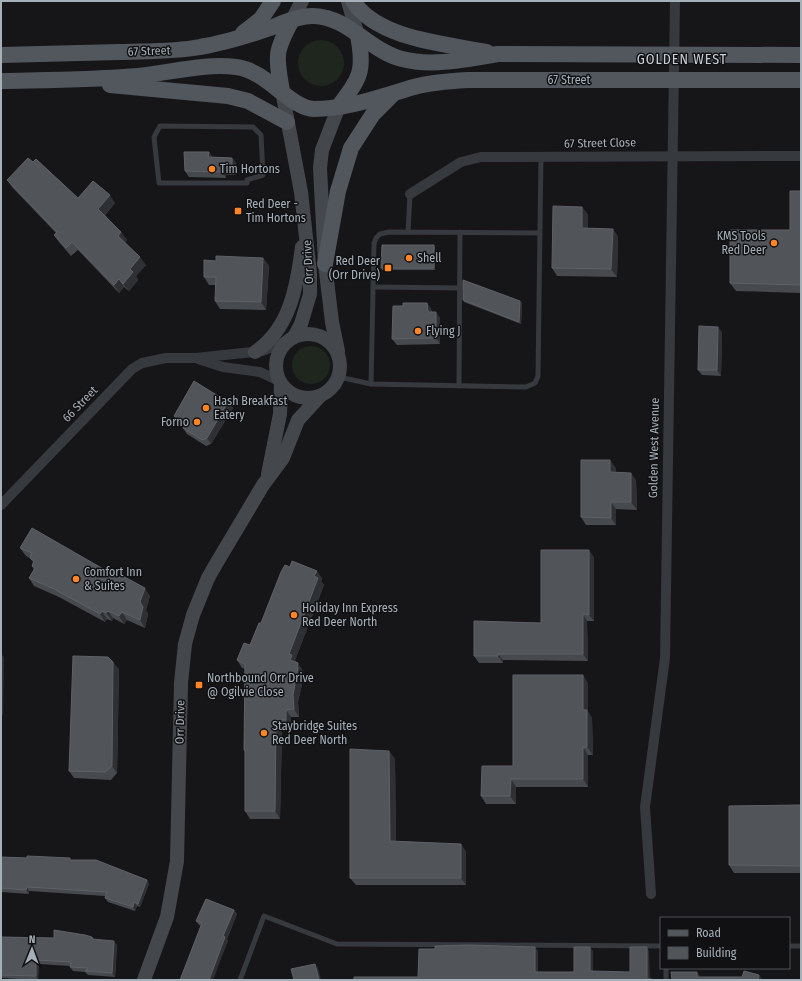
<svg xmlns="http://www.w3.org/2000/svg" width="802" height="981" viewBox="0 0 802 981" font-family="'Fira Sans Condensed',sans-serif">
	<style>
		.green { fill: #1e261d }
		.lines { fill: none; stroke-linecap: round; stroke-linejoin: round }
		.lane { stroke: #36393d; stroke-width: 5 }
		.street { stroke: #36393d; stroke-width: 10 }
		.secondary { stroke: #44484d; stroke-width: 14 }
		.primary { stroke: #52575d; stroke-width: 16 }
		.wall { fill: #46494d }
		.shaded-wall { fill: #2f3033 }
		.building { fill: #515459; stroke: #5e6268 }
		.poi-dot { fill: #ff8526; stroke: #111113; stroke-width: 1.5 }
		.labels { text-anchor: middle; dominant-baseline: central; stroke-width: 3; stroke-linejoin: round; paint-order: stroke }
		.street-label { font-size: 12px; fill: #a6b0b9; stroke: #111113 }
		.poi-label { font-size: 12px; fill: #a6b0b9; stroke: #111113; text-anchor: start }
		.quarter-label { font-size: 14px; letter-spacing: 1px; fill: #c8ced5; stroke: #111113 }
	</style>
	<rect width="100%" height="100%" fill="#161618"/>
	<g class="green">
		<circle cx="321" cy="63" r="23"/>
		<circle cx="311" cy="365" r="19"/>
	</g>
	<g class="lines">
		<g class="lane">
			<path d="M247,180L263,175L261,135L253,127L160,126L154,137L159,183H247"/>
			<path d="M408,232L410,194"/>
			<path d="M373,287L460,288"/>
			<path d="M339,377L371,384L526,387L535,383L538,376L541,156"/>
			<path d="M371,384L374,244L376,238L380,234L389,232L539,233"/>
			<path d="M459,386L460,232"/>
			<path d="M789,946H801"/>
			<path d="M240,980L264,916L337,944L661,946"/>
			<path d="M666,980V968"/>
		</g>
		<g class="street">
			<path d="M410,194L461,162L481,157L801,156"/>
			<path d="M198,359L223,367L260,372L279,381"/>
			<path d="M1,505L108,394L132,369L142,363L166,358H196L262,351L287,341"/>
			<path d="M651,894L645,807L665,658L675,1"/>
		</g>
		<g class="secondary">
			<path d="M348,1L358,36"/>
			<path d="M292,20L302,1"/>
			<path d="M282,91L301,192L310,273V294L301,324L294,337"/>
			<circle cx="308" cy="366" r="32"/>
			<path d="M338,351L332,322L325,264L320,168L322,150L339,106"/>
			<path d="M255,352C290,329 297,286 302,247"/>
			<path d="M268,474L280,414L281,384"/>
			<path d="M144,980L167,917L177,861L181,683L185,644L193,615L208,578L216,564L263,485L283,458L298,420L320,396"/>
		</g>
		<g class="primary">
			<path d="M353,1C377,39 446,44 487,52"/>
			<path d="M243,33L261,19L273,1"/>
			<path d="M1,55C40,54 80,53 119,52C146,51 173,52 200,47C225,43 247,36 270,28C283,23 300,15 314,16C348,17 370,51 402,59C432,67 468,59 498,54L801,55"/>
			<path d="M1,81C46,80 92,80 137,76C169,73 203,63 236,67C266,70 291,109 314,109C349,109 382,96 414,87C432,82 450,81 468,80H801"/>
			<path d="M110,85L228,96L248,101L287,122"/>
			<path d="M282,91C276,56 274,53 292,20"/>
			<path d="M339,106C360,78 365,71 358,36"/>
			<path d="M325,264L338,191L351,148L373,114L393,94"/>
		</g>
	</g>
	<g class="wall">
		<path d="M209,152L212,157L232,158L236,163V175H226V178L189,177L185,171Z"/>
		<path d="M7,180L78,198L115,203L105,215L127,240L125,243L146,265L136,276L138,280L129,291L124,287L119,293L78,250L71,256L59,242L54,235L56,233L12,187Z"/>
		<path d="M801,191V293L736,291L730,283L790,230Z"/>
		<path d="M582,207L588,215V228L613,229L618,237L617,277L557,276L552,268Z"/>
		<path d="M434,245L435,247V270H382L381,268Z"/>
		<path d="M263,258L269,266L266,310L220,309L215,301L216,285H209L204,277L216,261Z"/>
		<path d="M463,300L522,303L521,324L464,302Z"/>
		<path d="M427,303L431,309L432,312L440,318V344L397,345L392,339L403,306Z"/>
		<path d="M722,332L721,376L702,375L698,370Z"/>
		<path d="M228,402L233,408L211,444L206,446L187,434L183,428L184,426L178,422L174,416Z"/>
		<path d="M616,468V472L636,480L637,510L616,509V525H586L581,517Z"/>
		<path d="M20,548L150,596L146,610L148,614L145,628L127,620L124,624L113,618L112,621L107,619L105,622L59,597L34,586L29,578L34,570L32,566L33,562L30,558L26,556Z"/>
		<path d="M594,557V621H587L588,661L503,660V663H479L474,656L541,623Z"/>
		<path d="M290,567L322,578L321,581L324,585L295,660L303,671V673L304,675L298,702L299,717H291V728H282L280,819H250L245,811V752L244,750L245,669L242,668L237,660L250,645Z"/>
		<path d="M119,669L117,773L111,780L74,778L69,771Z"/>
		<path d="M588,683V712L592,718L593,755H588V787H516V804H486L481,796L513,766Z"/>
		<path d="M389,751L395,759L396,842L461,844L466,852V885H356L350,878Z"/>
		<path d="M801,805V873H734L729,865Z"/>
		<path d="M1,857L72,860L147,880L149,884L140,907L137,906L135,911L108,902L105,898V896L29,891V894L1,892Z"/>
		<path d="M234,910L237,914L227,939L228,941L181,978L201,926L199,925L196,921Z"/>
		<path d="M1,937L54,938L92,937L94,939L117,945L115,977L88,975L85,972L73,971L70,967V966L39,964L38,980L1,978Z"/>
	</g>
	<g class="shaded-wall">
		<path d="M209,152L213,158L208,157Z"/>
		<path d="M232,158L236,163V175L232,169Z"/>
		<path d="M222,169L226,175V178L222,172Z"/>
		<path d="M110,195L115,203L103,216L98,209Z"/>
		<path d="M582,207L588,215V236L582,228Z"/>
		<path d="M613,229L618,237L617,277L611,269Z"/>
		<path d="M121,232L127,240L124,244L118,236Z"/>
		<path d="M434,245L435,247V270L434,268Z"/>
		<path d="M140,257L146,265L136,276L138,280L129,291L123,284L130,269Z"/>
		<path d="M263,258L269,266L266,310L261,302Z"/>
		<path d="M119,279L124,287L119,293L114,285Z"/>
		<path d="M520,301L522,303L521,324L519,322Z"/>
		<path d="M427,303L431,309L432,318L428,312Z"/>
		<path d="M436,312L440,318V344L436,338Z"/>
		<path d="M718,327L722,332L721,376L717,370Z"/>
		<path d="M228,402L233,408L211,444L207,438Z"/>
		<path d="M610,460L616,468V480L610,472Z"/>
		<path d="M631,473L636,480L637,510L631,502Z"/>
		<path d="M611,502L616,509V525L611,518Z"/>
		<path d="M589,550L594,557V621L589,615Z"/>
		<path d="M317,571L322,578L321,581L324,585L295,660L297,663L290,660L289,654L314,576Z"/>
		<path d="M145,588L150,596L146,610L148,614L145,628L140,620V602Z"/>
		<path d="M102,611L107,619L105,622L100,614Z"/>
		<path d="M108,611L113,618L112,621L106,613Z"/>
		<path d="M122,612L127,620L124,624L119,616Z"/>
		<path d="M583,614L587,621L588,661L583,654Z"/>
		<path d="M1,654L4,657L3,716L1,713Z"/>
		<path d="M498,654L503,660V663L498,656Z"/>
		<path d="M113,662L119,669L117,773L112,766Z"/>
		<path d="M298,663L303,671V673L304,675L298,702L299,717L294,709L293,695L297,667Z"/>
		<path d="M583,675L588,683V712L592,718L593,755L587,747L583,710Z"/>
		<path d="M286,710L291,717V728L286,720Z"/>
		<path d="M276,720L282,728L280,819L275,811Z"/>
		<path d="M583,747L588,755V787L583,779Z"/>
		<path d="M389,751L395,759L396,849L390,841Z"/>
		<path d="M511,779L516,787V804L510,796Z"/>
		<path d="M461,844L466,852V885L461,878Z"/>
		<path d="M147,880L149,884L140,907L138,904Z"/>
		<path d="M27,887L29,891V894L26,890Z"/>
		<path d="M134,902L137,906L135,911L133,907Z"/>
		<path d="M234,910L237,914L227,939L228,941L213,980H209L223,936Z"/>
		<path d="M114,941L117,945L115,977L112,973Z"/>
		<path d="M535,947L538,951V976L535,972Z"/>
		<path d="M590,947L593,951V975L590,971Z"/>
		<path d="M647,947L649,951L650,980L647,979Z"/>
		<path d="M36,960L39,964L38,980L36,976Z"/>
		<path d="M315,964L318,968L321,980H319Z"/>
		<path d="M697,972L700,976V980L697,977Z"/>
		<path d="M759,975L762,979V980H758Z"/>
	</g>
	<g class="building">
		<path d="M184,152H209L208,157L232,158V169H222V172L185,171Z"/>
		<path d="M28,158L33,162L36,159L78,198L93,181L110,195L98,209L121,232L118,236L140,257L130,269L133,272L123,284L119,279L114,285L72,242L66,248L54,235L57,232L7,180Z"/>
		<path d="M790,191H801V285L730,283V230H790Z"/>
		<path d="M553,206L582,207V228L613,229L611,269L552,268Z"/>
		<path d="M382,245H434V268H381Z"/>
		<path d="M216,256L263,258L261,302L215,301L216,277H204V260L216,261Z"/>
		<path d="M463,280L520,301L519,322L463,300Z"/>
		<path d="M403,303H427L428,312H436V338L392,339L393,306H403Z"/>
		<path d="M699,326L718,327L717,370H698Z"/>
		<path d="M194,381L228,402L207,438L202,440L183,428L185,423L174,416Z"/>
		<path d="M581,460H610V472L631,473V502H611V518L581,517Z"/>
		<path d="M32,528L119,578L121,575L145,588L140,602L143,607L140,620L122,612L119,616L108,611L106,613L102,611L100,614L54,589L29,578L35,568L32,566L34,561L30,558L32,553L20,548Z"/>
		<path d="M541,550H589V615L583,614V654H498V656H474V621L541,623Z"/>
		<path d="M292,561L317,571L314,576L318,578L289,654L292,655L290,660L298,663L297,667H298L293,695L294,709L286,710V720H276L275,811H245V750H244L245,664L237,660L244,643L250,645L259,623H261L281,572L285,565L290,567Z"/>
		<path d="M73,656L108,657L113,662L112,766L105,772L69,771Z"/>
		<path d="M513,675H583V710H587V747H583V779H511L510,796H481L482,766H513Z"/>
		<path d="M350,749L389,751L390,841L461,844V878H350Z"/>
		<path d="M801,805V866L729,865V806Z"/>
		<path d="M27,856L70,858V860H96L147,880L138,904L134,902L133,907L105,898L107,892L27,887L26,890L1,888V857L27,858Z"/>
		<path d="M206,899L234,910L223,936L225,937L209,980H180L202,923L196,921Z"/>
		<path d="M54,930L85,935L92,937V939L114,941L112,973L85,971L88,968L70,967L71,962L36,960V976L1,975V937L54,938Z"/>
		<path d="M469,945L535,947V972H574V947H590V971L630,972V947H647V979H652V980H354V977H418L419,949H435V946Z"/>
		<path d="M315,964L319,980H294L291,969Z"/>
		<path d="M744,971L759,975L758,980H672L671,972H697V977H742Z"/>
	</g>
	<g class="poi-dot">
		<circle cx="212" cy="169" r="4"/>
		<rect x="234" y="207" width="8" height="8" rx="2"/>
		<circle cx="774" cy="243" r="4"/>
		<circle cx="409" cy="258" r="4"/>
		<rect x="384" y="264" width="8" height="8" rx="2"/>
		<circle cx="418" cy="331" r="4"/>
		<circle cx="206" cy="408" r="4"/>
		<circle cx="197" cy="422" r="4"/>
		<circle cx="76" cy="579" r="4"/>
		<circle cx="294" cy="615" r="4"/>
		<rect x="195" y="681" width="8" height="8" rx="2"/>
		<circle cx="264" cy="733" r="4"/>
	</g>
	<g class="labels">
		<g class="street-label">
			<text transform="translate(149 51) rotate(-2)">67 Street</text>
			<text x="569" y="80">67 Street</text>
			<text transform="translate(600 143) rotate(-1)">67 Street Close</text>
			<text transform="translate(308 262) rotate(-93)">Orr Drive</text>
			<text transform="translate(80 404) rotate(-46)">66 Street</text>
			<text transform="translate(654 448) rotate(-89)">Golden West Avenue</text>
			<text transform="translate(180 722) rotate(-89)">Orr Drive</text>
		</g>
		<g class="poi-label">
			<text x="220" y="169">Tim Hortons</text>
			<text x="246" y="204">Red Deer -<tspan x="246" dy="14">Tim Hortons</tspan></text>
			<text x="766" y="236" text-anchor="end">KMS Tools<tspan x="766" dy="14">Red Deer</tspan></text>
			<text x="417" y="258">Shell</text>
			<text x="380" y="261" text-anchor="end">Red Deer<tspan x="380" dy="14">(Orr Drive)</tspan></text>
			<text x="426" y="331">Flying J</text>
			<text x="214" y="401">Hash Breakfast<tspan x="214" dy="14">Eatery</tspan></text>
			<text x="189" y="422" text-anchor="end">Forno</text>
			<text x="84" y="572">Comfort Inn<tspan x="84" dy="14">&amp; Suites</tspan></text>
			<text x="302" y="608">Holiday Inn Express<tspan x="302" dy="14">Red Deer North</tspan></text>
			<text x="207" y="678">Northbound Orr Drive<tspan x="207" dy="14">@ Ogilvie Close</tspan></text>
			<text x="272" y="726">Staybridge Suites<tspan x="272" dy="14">Red Deer North</tspan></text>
		</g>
		<g class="quarter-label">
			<text x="682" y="59">GOLDEN WEST</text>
		</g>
	</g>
	<rect width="802" height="981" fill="none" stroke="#a6b0b9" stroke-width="4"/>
	<rect x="660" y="917" width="130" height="52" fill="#111113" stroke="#4d5155"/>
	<rect x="668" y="930" width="20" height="6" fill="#52575d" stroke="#4d5155"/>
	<text x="696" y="937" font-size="12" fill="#a6b0b9">Road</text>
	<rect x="668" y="947" width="20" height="12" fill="#515459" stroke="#4d5155"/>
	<text x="696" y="957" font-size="12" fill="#a6b0b9">Building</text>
	<g transform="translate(32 949) rotate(1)" stroke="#111113" stroke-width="3" paint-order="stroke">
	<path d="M0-3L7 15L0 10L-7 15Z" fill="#a6b0b9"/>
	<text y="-6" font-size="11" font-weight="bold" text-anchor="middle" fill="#a6b0b9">N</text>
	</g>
</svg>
